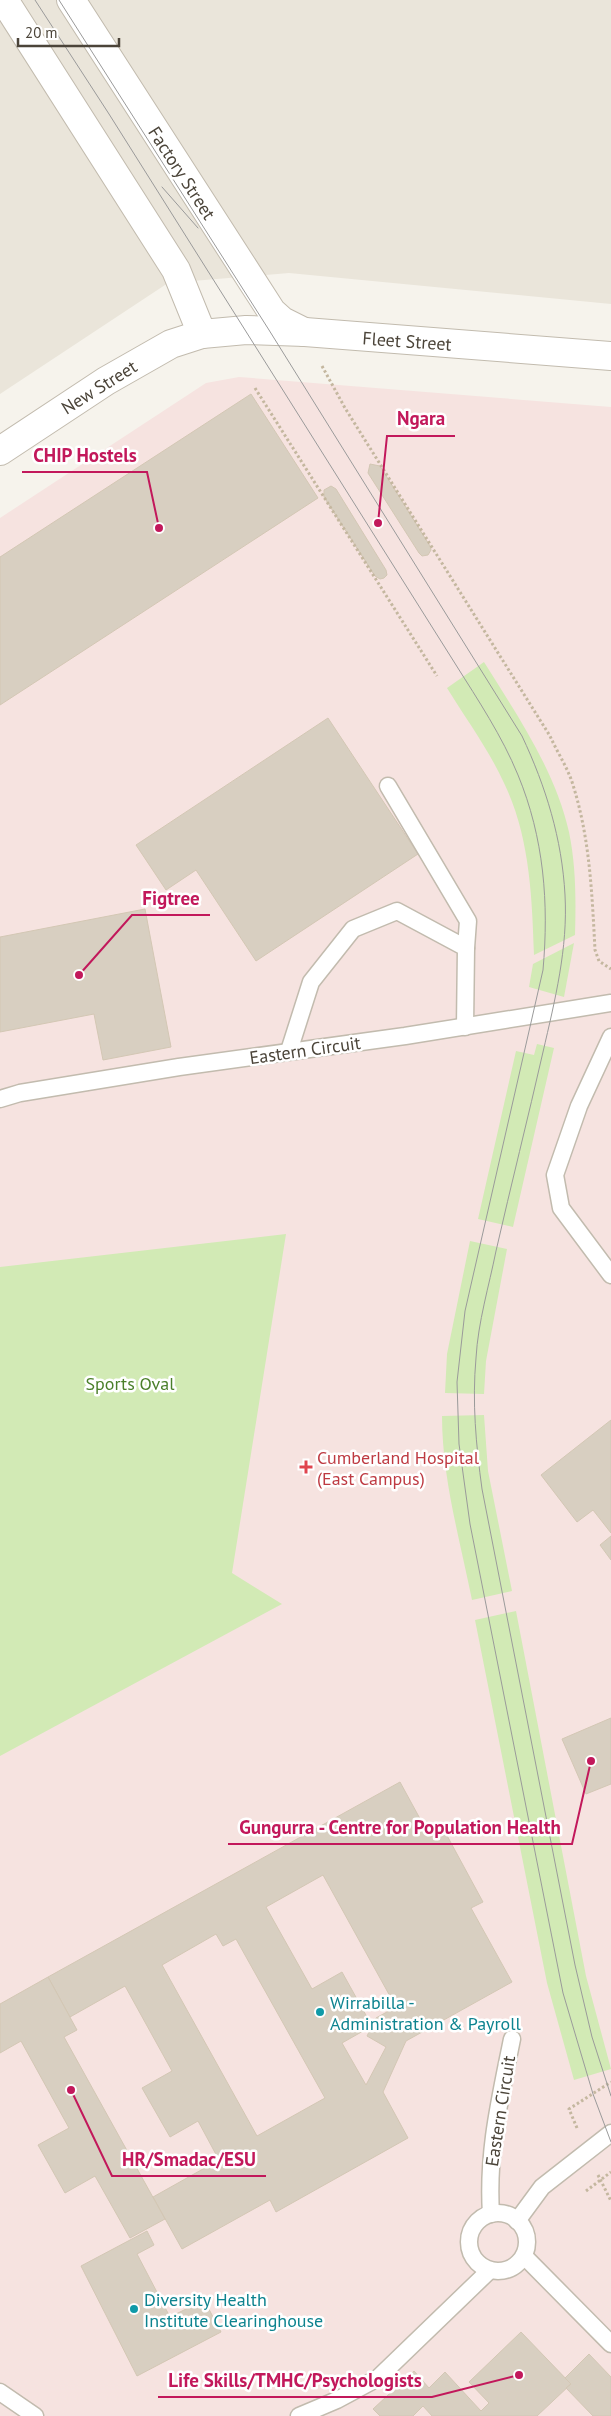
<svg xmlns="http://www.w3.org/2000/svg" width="611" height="2416" viewBox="0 0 611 2416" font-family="'PT Sans',sans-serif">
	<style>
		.residential { fill: #eae5da }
		.medical { fill: #f6e3e0 }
		.green { fill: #d2eab5 }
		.building { fill: #d8cfc1; stroke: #d3c7b4; fill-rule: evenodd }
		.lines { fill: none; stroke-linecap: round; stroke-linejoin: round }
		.lane-casing { stroke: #c2bbae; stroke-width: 19 }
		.street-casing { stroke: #c2bbae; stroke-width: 30 }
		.path { stroke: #c4b79f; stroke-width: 3; stroke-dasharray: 2.5 2.5; stroke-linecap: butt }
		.lane { stroke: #fff; stroke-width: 16 }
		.street { stroke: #fff; stroke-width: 28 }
		.tram { stroke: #9a9a9a; stroke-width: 1 }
		.health-dot { fill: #e0444e; stroke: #fff; stroke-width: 2 }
		.culture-dot { fill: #0f9aa8; stroke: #fff; stroke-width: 2 }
		.labels { text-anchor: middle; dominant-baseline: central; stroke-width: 5; stroke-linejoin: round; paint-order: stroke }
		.street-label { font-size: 18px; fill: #4b4439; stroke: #fff }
		.park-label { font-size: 18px; fill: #4a7f2a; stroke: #fff }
		.health-label { font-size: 18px; fill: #be3a42; stroke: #fff; text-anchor: start }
		.culture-label { font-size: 18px; fill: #0d838f; stroke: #fff; text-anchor: start }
		.leader { fill: none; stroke: #c2185b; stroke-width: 2 }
		.callout-dot { fill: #c2185b; stroke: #fff; stroke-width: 2 }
		.callout-label { font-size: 19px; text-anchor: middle; font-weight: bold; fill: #c2185b; stroke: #fff; stroke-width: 5; stroke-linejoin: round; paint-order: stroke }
	</style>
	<rect width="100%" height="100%" fill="#f6f3ec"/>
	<path class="residential" d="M0,0H611V304L289,273L168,283L0,394Z"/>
	<path class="medical" d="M239,377L611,407V2416H0V518L206,383Z"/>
	<g class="green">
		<path d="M484,662C517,715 555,770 569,832C576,866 576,900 575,935L534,955C532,897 530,837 504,783C489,750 466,719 447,688Z"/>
		<path d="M574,943L564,997L529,987L533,964Z"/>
		<path d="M537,1044L554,1048L513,1227L478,1219L516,1051L534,1055Z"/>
		<path d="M286,1234L232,1573L282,1604L0,1756V1267Z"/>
		<path d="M470,1241L507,1249L486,1361L484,1394L445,1393L447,1354Z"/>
		<path d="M484,1415L488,1471L512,1591L472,1600C460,1540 442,1478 442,1416Z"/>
		<path d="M516,1611L586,1976L611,2069L574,2080L547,1983L475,1620Z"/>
	</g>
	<g class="building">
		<path d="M251,394L318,498L0,705V557Z"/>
		<path d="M370,464L380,466L430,546L431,550L428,555L422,556L419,553L368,473Z"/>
		<path d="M331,486L336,489L386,570L387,575L384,578L380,579L375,576L324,497V490Z"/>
		<path d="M328,718L418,854L256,961L196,870L166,890L136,845Z"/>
		<path d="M145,909L171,1047L103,1060L94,1014L0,1032V937Z"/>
		<path d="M611,1420V1533L593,1510L577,1522L541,1475Z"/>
		<path d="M611,1536V1560L600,1545Z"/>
		<path d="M611,1718V1784L586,1794L562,1739Z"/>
		<path d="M400,1782L430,1837L444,1830L483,1902L471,1908L512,1982L406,2041L383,2092L408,2138L276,2212L270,2200L182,2249L153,2197L219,2160L198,2121L170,2137L142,2088L172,2071L125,1986L70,2017L48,1977ZM323,1875L396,2007L376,2018L367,2036L386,2047L366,2085L342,2043L372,2026L342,1972L312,1989L266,1907ZM216,1934L223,1946L236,1939L325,2098L257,2136L162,1965Z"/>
		<path d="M48,1977L77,2030L64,2037L165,2219L130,2238L95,2176L65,2193L38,2145L69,2128L21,2041L0,2053V2004Z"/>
		<path d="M147,2231L154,2245L137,2254L170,2317L204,2300L221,2332L137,2376L81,2266Z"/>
		<path d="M521,2332L571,2384L537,2416H432L423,2406L413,2416H380L373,2409L414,2371L429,2388L445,2372L481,2411L489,2403L469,2382Z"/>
		<path d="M589,2354L611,2377V2416H593L566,2388L571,2384L565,2378Z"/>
	</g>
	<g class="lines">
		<defs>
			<g id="lane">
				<path d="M388,786L468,921L466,948"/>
				<path d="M611,1037L579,1106L555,1175L561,1208L611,1275"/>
				<path d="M289,1051L311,982L353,929L397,911L466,948L465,1027"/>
				<path d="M0,1099L20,1093L179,1067L405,1036L611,1003"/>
				<circle cx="498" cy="2242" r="29"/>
				<path d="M491,2214C487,2152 500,2099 512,2039"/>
				<path d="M517,2221L542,2187L611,2133"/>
				<path d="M524,2256L611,2344"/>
				<path d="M0,2392L35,2416"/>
				<path d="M299,2416L337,2400L378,2378L490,2270"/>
			</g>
			<g id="street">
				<path d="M4,0L176,270L202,334"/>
				<path d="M71,0L272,312L282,321L304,332"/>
				<path d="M0,451L106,381L171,344L202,334L246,330L305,332L611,356"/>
			</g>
		</defs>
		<use href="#lane" class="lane-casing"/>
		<use href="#street" class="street-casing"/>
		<g class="path">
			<path d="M322,366L345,408L550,736C557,752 568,768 573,785C590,839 592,894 595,950L599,961L611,969"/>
			<path d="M255,388L437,676"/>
			<path d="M577,2128L569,2109L611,2082"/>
			<path d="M598,2175L611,2201"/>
			<path d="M586,2191L611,2172"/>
		</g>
		<use href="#lane" class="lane"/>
		<use href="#street" class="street"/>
		<g class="tram">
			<path d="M35,0L109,114L456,665C478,700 502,736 518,775C544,838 549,903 543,970L465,1311L457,1382L459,1444L470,1524L563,1993L593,2094L611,2142"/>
			<path d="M59,0L269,330L522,736C546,787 562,839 565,895C568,948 555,1000 543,1052C528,1118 511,1185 496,1251C489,1286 478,1322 476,1358C472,1402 476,1445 482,1489L575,1965L592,2037L611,2096"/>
			<path d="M162,187L198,228"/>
		</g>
	</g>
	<path class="health-dot" d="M303.5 1459.5h5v5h5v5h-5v5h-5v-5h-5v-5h5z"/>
	<g class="culture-dot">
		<circle cx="320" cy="2012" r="5"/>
		<circle cx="134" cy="2309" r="5"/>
	</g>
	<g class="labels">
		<g class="street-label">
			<text transform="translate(182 173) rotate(57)">Factory Street</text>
			<text transform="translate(407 341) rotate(4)">Fleet Street</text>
			<text transform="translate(99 387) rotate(-32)">New Street</text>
			<text transform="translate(305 1050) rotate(-8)">Eastern Circuit</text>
			<text transform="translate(500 2111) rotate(-81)">Eastern Circuit</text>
		</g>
		<g class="park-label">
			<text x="130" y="1383">Sports Oval</text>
		</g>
		<g class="health-label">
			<text x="317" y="1457">Cumberland Hospital<tspan x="317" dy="21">(East Campus)</tspan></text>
		</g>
		<g class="culture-label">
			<text x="330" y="2002">Wirrabilla -<tspan x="330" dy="21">Administration &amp; Payroll</tspan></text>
			<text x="144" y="2299">Diversity Health<tspan x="144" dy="21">Institute Clearinghouse</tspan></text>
		</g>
	</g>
	<path class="leader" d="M378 523L387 436H455M159 528L147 472H22M79 975L132 915H210M591 1761L572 1844H228M71 2090L112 2176H266M519 2375L432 2397H158"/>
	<g class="callout-dot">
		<circle cx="378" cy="523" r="5"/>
		<circle cx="159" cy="528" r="5"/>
		<circle cx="79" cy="975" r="5"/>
		<circle cx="591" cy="1761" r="5"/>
		<circle cx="71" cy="2090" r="5"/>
		<circle cx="519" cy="2375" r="5"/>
	</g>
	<g class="callout-label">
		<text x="421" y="425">Ngara</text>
		<text x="85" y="462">CHIP Hostels</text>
		<text x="171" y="905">Figtree</text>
		<text x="400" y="1834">Gungurra - Centre for Population Health</text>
		<text x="189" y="2166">HR/Smadac/ESU</text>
		<text x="295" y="2387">Life Skills/TMHC/Psychologists</text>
	</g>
	<path d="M18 38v8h101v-8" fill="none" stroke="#4b4439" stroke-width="2.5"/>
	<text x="25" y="38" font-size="15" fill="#4b4439" stroke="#ffffff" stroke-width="4" paint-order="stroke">20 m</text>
</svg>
